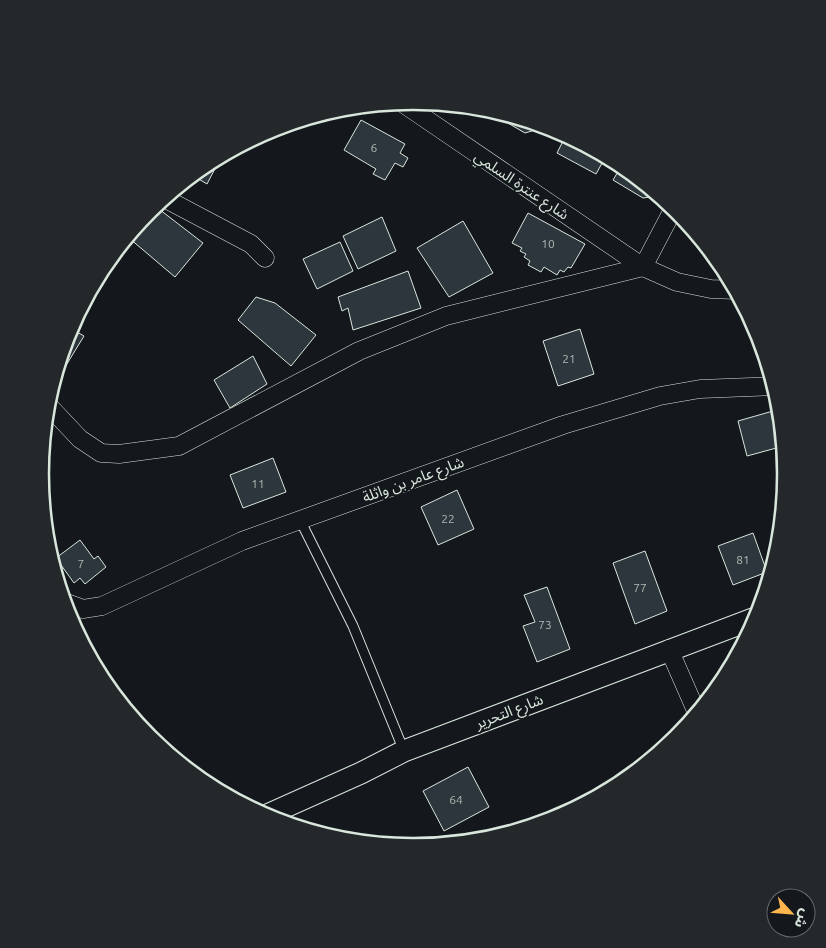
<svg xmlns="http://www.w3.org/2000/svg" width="826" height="948" viewBox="0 0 826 948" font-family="Ubuntu,'Noto Sans Arabic',sans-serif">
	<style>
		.building { fill: #2c363c; stroke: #d8e6dc }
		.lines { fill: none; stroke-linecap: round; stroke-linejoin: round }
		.service-casing { stroke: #d8e6dc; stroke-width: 11 }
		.minor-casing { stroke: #d8e6dc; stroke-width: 19 }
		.tertiary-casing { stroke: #d8e6dc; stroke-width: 23 }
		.service { stroke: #14181c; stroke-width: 9 }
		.minor { stroke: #14181c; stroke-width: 18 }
		.tertiary { stroke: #14181c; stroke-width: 21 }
		.labels { text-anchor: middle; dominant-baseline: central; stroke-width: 4; stroke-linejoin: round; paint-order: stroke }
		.number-label { font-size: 12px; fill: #adbab4 }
		.street-label { font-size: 15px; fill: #d8e6dc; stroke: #14181c }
		.rim { fill: none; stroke: #d8e6dc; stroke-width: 2.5 }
	</style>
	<rect width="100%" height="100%" fill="#14181c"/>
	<g class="building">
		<path d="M482,108H486L538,124L535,130L525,133Z"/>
		<path d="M361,120L405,144L400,153L408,158L403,167L395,163L385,180L373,174L376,169L344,150Z"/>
		<path d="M566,135L606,156L596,174L557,153Z"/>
		<path d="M222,155L207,184L192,175L206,164Z"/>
		<path d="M622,165L657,194L656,196L643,198L613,180Z"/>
		<path d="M155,206L203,243L175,277L129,238Z"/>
		<path d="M528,213L585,244L571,268L568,267L564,272L560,270L557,275L544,267L541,272L528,265L530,261L524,257L526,254L520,251L522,248L512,243Z"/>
		<path d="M382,217L396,251L358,269L343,236Z"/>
		<path d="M463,221L493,273L449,297L417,248Z"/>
		<path d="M340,242L353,271L317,289L303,259Z"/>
		<path d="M408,271L421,308L353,330L348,308L342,311L338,297Z"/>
		<path d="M256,297L275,303L316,335L291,366L238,320Z"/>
		<path d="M70,328L84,336L62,372L57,370Z"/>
		<path d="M580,329L594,374L558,386L543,341Z"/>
		<path d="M253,356L267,384L230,408L214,380Z"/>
		<path d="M780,409L783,442L779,443L780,447L747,456L738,421Z"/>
		<path d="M273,458L286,492L243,508L230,475Z"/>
		<path d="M457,490L474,529L438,545L421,507Z"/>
		<path d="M753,533L767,572L733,585L718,546Z"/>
		<path d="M80,540L94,559L98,556L106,567L85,584L80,578L74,583L56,558Z"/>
		<path d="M645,551L667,611L635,624L613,563Z"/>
		<path d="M547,587L570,649L537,662L523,626L535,622L524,595Z"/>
		<path d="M468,767L489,807L444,831L423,791Z"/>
	</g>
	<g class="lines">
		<defs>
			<path id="service" d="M300,520L353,626L404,751"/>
			<g id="minor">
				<path d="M401,102L643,267L677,282L711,289L736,290"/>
				<path d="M164,198L251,244L265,258"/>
				<path d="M47,404L80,439L101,453L119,454L179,446L359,351L446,316L643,267L674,208"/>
				<path d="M64,602L83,609L102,606L242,541L563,425L660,396L700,389L774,386"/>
				<path d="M669,649L697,713"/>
			</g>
			<path id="tertiary" d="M265,816L361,773L404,751L758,617"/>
		</defs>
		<use href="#service" class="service-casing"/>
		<use href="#minor" class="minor-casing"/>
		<use href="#tertiary" class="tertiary-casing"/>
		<use href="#service" class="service"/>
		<use href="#minor" class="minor"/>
		<use href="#tertiary" class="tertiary"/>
	</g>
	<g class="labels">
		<g class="number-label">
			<text x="374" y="147">6</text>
			<text x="548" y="243">10</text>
			<text x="569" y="358">21</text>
			<text x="258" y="483">11</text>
			<text x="448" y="518">22</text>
			<text x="743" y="559">81</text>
			<text x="81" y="563">7</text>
			<text x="640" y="587">77</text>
			<text x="545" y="624">73</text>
			<text x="456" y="799">64</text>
		</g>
		<g class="street-label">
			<text transform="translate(522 185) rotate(34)">شارع عنترة السلمي</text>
			<text transform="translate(413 479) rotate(-20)">شارع عامر بن واثلة</text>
			<text transform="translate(509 711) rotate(-21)">شارع التحرير</text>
		</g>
	</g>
	<path d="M0 0H826V948H0ZM49 474a364 364 0 1 1 728 0a364 364 0 1 1-728 0Z" fill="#24282b" fill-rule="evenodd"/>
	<path class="rim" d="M49 474a364 364 0 1 1 728 0a364 364 0 1 1-728 0Z"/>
	<g transform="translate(791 913) rotate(116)"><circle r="24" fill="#14181c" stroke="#626a69"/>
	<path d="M0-4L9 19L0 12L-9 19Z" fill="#ffb74d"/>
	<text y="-8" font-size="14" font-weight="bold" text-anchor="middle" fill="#d8e6dc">ش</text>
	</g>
</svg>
